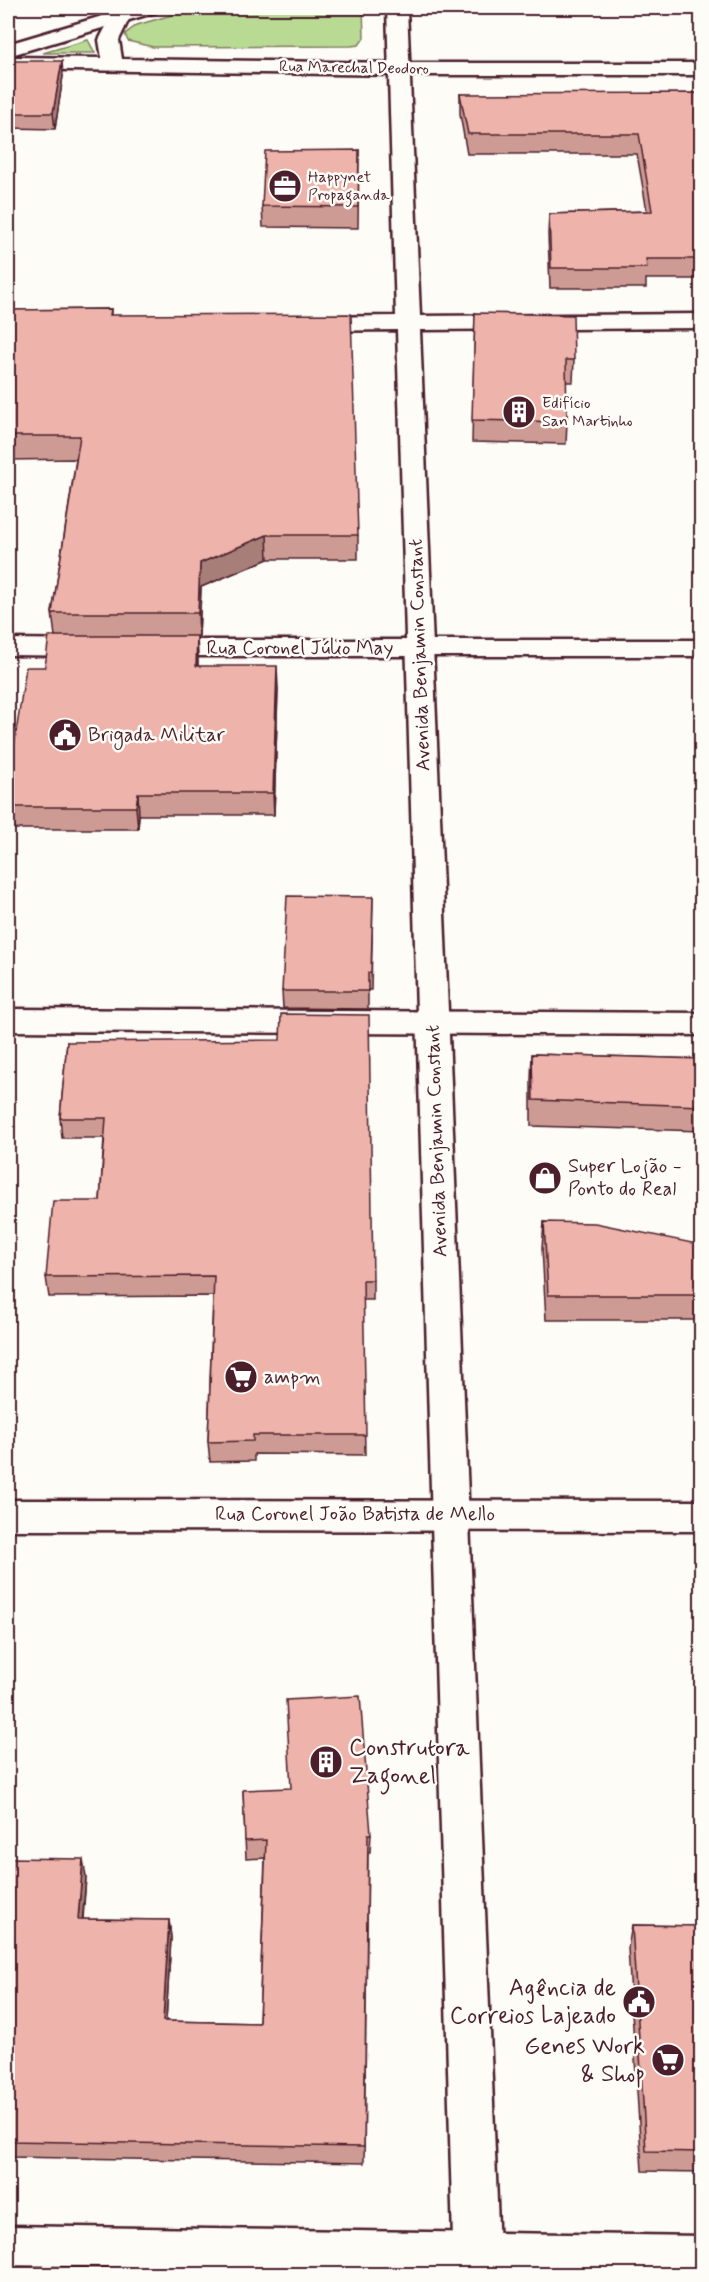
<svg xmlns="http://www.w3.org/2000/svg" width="709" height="2282" viewBox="0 0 709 2282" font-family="Mynerve,sans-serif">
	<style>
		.green { fill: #b8da93; stroke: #817c5f; stroke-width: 1.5 }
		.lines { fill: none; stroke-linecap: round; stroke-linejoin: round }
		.minor-casing { stroke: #4a1f2b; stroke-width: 5 }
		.major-casing { stroke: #4a1f2b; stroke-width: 5 }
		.minor { fill: #fdfcf7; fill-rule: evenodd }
		.major { fill: #fdfcf7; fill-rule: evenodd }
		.wall { fill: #cd9b93; stroke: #4a1f2b; stroke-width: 1.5 }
		.shaded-wall { fill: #a77e78; stroke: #4a1f2b; stroke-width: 1.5 }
		.building { fill: #eeb4ab; stroke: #4a1f2b; stroke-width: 1.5 }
		.labels { text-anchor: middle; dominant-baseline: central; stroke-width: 5; stroke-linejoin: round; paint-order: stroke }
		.far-street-label { font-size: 16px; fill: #4a1f2b; stroke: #fdfcf7 }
		.far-poi-label { font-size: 16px; fill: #4a1f2b; stroke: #fdfcf7; text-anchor: start }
		.street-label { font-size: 20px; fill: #4a1f2b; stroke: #fdfcf7 }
		.poi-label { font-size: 20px; fill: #4a1f2b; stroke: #fdfcf7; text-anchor: start }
		.near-poi-label { font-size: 24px; fill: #4a1f2b; stroke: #fdfcf7; text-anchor: end }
	</style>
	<rect width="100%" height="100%" fill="#fdfcf7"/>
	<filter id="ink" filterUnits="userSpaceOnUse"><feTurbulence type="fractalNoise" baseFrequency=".0167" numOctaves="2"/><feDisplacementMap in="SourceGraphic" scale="12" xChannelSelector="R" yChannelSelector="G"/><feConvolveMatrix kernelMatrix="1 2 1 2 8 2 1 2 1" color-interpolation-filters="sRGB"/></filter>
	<g filter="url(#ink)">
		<g class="green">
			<path d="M196,8H363L364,38L359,45L351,46L153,47L128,41L125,34L137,25Z"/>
			<path d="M88,40L95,53H43Z"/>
		</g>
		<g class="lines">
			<defs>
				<g id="minor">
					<path d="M120,11L127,13L130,17L119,40L122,59L399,63H702V75H399L8,69V57L102,58L99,40L113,13Z"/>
					<path d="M8,639L93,640L103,642L107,648L103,654L93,656L8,655Z"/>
					<path d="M153,640H702V656H153L143,654L139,648L143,642Z"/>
					<path d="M8,1009L702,1013V1035L8,1031Z"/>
					<path d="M8,1500L702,1501V1531L8,1530Z"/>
					<path d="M8,2226L702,2236V2274L8,2272Z"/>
				</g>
				<g id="major">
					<path d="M129,8H159L156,12L8,56V44Z"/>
					<path d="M387,8H407L420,316L702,314V328L420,330L500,2274H454L397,330L307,331L299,329L295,324L299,319L307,317L396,316Z"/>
				</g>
			</defs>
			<use href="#minor" class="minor-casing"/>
			<use href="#major" class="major-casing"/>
			<use href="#minor" class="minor"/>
			<use href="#major" class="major"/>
		</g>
		<g class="wall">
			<path d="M8,75L63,76L55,129L8,128Z"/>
			<path d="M460,94L702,109V279H646V288H550L548,234L549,214L647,211L637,154H467L460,114Z"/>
			<path d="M359,150L358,228L263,227L262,206Z"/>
			<path d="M111,309V315L358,535V559H268L201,587L199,637H197L198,666L278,688L274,815H139L138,829H8V786L55,636L52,613L76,459L8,460V310Z"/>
			<path d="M475,313L574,360L573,382H566L567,422L566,444L472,442Z"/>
			<path d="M373,897L371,990H368V1009L283,1008L282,991Z"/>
			<path d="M67,1042L373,1280V1300H363L365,1455L254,1454V1461L210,1462L208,1442L213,1296L49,1297L46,1277L100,1201L104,1138H62L60,1118Z"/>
			<path d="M532,1054L702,1059V1131L531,1126V1079Z"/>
			<path d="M544,1222L702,1245V1320H546L542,1248Z"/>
			<path d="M243,1790L371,1834L370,1852H368L364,2163L8,2157V1858L86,1877L83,1919L169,1920L171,1938L166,2021L259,2023L265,1858L246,1859Z"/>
			<path d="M632,1925L702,1926V2172L642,2171L628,1948Z"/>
		</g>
		<g class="shaded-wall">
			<path d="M62,61L63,76L55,129L53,113Z"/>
			<path d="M267,535L268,559L201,587L199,637L198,613L200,563Z"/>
			<path d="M197,636L198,658L197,688L196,666Z"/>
			<path d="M277,666L278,688L274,815L273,793Z"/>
			<path d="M138,793L139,815L138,829L136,807Z"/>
			<path d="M83,1859L86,1877L81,1936L78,1919Z"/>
			<path d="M169,1920L171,1938L165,2037L163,2021Z"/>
		</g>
		<g class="building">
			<path d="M10,61H62L53,113H8V75Z"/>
			<path d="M698,93L702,109V259H646L647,268H551L549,214L652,211L639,134H468L460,94Z"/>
			<path d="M359,150L358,207L262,206L265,151Z"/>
			<path d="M111,309L110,315L351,314L358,535H267L200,563L198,613H52L80,436H8V310Z"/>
			<path d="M475,313L573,315L574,360H566L567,422L472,420Z"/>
			<path d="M49,636H197L196,666H277L273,793H138L136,807H8V786L26,667H45Z"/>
			<path d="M287,896L373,897L371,973H368V991H282Z"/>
			<path d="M281,1014L369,1015L373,1280H363L366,1435H253V1441L208,1442L214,1276L46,1277L53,1201H100L106,1118H60L67,1042L280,1040Z"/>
			<path d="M532,1054L702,1059V1106L533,1100Z"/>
			<path d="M544,1222L595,1223L702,1245V1295H548Z"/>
			<path d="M360,1696L371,1834H368L364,2147L8,2141V1858L83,1859L78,1919L169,1920L163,2021L259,2023L266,1840L245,1841L243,1790L291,1788L286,1700Z"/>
			<path d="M632,1925L702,1926V2152L646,2151Z"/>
			<path d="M8,2266L151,2268V2274H8Z"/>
		</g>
	</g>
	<defs>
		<symbol id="office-disc" viewBox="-11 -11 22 22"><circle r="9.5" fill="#4a1f2b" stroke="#fdfcf7"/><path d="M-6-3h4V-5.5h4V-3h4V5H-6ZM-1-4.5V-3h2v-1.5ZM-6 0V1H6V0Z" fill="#fff"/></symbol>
		<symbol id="building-disc" viewBox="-11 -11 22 22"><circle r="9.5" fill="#4a1f2b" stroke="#fdfcf7"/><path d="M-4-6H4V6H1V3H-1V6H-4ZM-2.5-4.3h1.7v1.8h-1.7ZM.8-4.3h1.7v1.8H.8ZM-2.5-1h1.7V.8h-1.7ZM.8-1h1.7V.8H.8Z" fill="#fff"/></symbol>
		<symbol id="civic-disc" viewBox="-11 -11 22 22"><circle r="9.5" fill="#4a1f2b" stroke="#fdfcf7"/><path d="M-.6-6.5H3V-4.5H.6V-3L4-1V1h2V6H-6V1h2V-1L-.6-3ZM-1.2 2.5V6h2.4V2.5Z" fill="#fff"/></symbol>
		<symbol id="shop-disc" viewBox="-11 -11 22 22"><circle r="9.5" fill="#4a1f2b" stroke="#fdfcf7"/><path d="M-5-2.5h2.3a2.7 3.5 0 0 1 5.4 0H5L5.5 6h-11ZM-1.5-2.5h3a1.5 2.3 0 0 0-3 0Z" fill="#fff"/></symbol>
		<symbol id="supermarket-disc" viewBox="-11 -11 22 22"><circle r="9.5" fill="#4a1f2b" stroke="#fdfcf7"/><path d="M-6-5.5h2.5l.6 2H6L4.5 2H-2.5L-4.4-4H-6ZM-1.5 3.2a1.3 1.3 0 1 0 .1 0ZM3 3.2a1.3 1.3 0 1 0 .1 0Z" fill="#fff"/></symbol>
	</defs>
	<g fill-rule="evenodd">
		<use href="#office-disc" x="266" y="167" width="38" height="38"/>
		<use href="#building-disc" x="500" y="393" width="38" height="38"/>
		<use href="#civic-disc" x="46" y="716" width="38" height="38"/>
		<use href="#shop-disc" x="526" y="1159" width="38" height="38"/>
		<use href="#supermarket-disc" x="222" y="1358" width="38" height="38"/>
		<use href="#building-disc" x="307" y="1743" width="38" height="38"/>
		<use href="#civic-disc" x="620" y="1983" width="38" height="38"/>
		<use href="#supermarket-disc" x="649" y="2041" width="38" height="38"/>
	</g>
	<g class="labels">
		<g class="far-street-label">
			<text transform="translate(354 68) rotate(1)">Rua Marechal Deodoro</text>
		</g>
		<g class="far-poi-label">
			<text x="308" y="177">Happynet<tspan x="308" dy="18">Propaganda</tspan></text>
			<text x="542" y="403">Edifício<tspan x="542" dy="18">San Martinho</tspan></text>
		</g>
		<g class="street-label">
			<text x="300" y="648">Rua Coronel Júlio May</text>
			<text transform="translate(420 655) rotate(-92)">Avenida Benjamin Constant</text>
			<text transform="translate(437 1141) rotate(-92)">Avenida Benjamin Constant</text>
			<text x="355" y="1514">Rua Coronel João Batista de Mello</text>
		</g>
		<g class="poi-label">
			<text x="88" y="735">Brigada Militar</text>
			<text x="568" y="1166">Super Lojão -<tspan x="568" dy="23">Ponto do Real</tspan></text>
			<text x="264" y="1377">ampm</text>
		</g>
		<g class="near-poi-label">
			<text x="349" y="1748" text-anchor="start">Construtora<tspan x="349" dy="28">Zagonel</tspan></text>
			<text x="616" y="1988">Agência de<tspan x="616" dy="28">Correios Lajeado</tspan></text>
			<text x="645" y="2046">Genes Work<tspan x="645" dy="28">&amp; Shop</tspan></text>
		</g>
	</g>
	<rect width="709" height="2282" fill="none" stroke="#fdfcf7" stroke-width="30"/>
	<rect x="15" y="15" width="679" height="2252" fill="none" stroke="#4a1f2b" stroke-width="2" filter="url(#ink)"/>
</svg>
